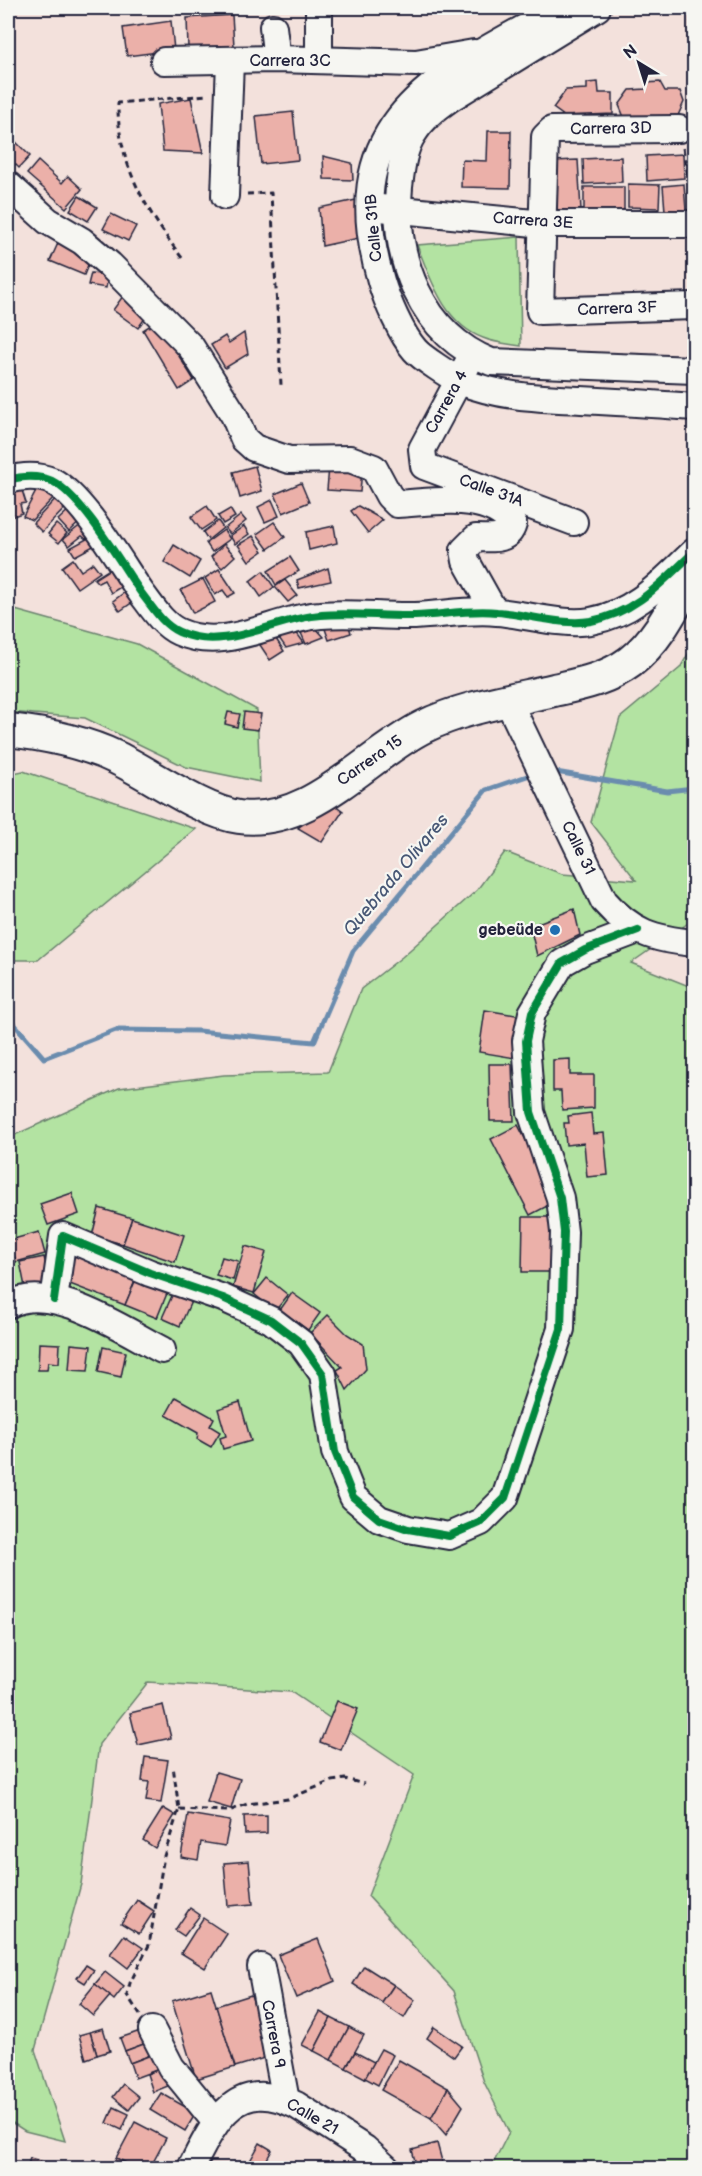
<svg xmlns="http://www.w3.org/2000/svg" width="702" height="2176" viewBox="0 0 702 2176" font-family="'Balsamiq Sans',sans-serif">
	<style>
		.green { fill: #b3e3a2; stroke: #6a826e; stroke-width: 1.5 }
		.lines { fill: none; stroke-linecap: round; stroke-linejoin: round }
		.stream { stroke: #6b8cae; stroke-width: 5 }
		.building { fill: #ebb0a9; stroke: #22223b; stroke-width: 1.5 }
		.minor-casing { stroke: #22223b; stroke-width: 30 }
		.major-casing { stroke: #22223b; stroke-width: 36 }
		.path { stroke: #22223b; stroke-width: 3; stroke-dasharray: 6 4.5; stroke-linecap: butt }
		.minor { stroke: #f6f6f2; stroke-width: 26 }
		.major { stroke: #f6f6f2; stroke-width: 32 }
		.cycleway-casing { stroke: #f6f6f2; stroke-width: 11 }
		.cycleway { stroke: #00873e; stroke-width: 8 }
		.poi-dot { fill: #1f6fb2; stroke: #f6f6f2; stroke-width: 2 }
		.labels { text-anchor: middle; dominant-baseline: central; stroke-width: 4.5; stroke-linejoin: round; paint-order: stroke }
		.street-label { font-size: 16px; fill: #22223b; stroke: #f6f6f2 }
		.poi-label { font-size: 16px; font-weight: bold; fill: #22223b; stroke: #f6f6f2; text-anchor: end }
		.water-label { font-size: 18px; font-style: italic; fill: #475775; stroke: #f6f6f2 }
	</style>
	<rect width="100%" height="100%" fill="#f3e1dc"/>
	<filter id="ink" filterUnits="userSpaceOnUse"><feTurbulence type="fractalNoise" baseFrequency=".0167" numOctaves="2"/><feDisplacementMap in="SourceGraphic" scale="12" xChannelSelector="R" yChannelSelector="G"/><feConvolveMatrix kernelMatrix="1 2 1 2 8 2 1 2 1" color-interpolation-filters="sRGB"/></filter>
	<g filter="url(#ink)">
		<g class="green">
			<path d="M519,237L521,346C509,344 495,343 483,338C444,323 431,280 417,245Z"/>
			<path d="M8,608L137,644L257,710L260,782L186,767L85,718L8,712Z"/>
			<path d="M694,644V919L631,963L694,988V2168H491L509,2132L484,2082L454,1991L368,1896L414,1775L291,1692L148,1682L99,1744L81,1884L35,2050L65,2141L25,2131L8,2120V1138L119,1088L224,1075L328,1072L361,989L402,957L477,890L505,852L562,874L636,880L591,822L620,718L680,668Z"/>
			<path d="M23,771L196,829L38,960H8V774Z"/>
		</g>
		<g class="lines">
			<g class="stream">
				<path d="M550,771L667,791L694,788"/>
				<path d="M8,1017L44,1058L116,1030L198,1031L314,1042L353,951L420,870L486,790L536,773"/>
			</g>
		</g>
		<g class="building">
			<path d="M691,8H694V46H690Z"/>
			<path d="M232,15L234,46L188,48L187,18Z"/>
			<path d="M171,21L174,50L127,56L123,28Z"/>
			<path d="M598,82L599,93H613V114L564,116L553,108L566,90L587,89V83Z"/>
			<path d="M660,82L665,91H680L684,102L676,120L624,117L619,105L630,90L646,89V83Z"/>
			<path d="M191,98L203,153L163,151L158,104Z"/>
			<path d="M293,112L298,160L261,164L256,116Z"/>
			<path d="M488,131H511L510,188L461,187L462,160L487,161Z"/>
			<path d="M8,134L30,156L19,168L8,157Z"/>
			<path d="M683,154L684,178L647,181L646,156Z"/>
			<path d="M323,156L352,163L353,180L324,179Z"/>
			<path d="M621,157L622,182L584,184L583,159Z"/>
			<path d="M578,160L581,210L557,212L553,161Z"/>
			<path d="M38,161L62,183L68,176L82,189L66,208L27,174Z"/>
			<path d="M628,184L660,185L659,208L628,207Z"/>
			<path d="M684,184L686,210L665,211L663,186Z"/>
			<rect x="584" y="187" width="40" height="25"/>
			<path d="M79,196L97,207L88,221L70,210Z"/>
			<path d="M356,200L359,238L322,246L319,208Z"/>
			<path d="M111,214L136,226L128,241L103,229Z"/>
			<path d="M59,241L92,255L84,275L50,261Z"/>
			<path d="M91,273L108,275L106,288L88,285Z"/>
			<path d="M123,296L148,314L138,328L113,310Z"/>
			<path d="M157,321L194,380L179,390L143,330Z"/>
			<path d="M244,333L248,354L225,368L211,345L225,336L229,343Z"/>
			<path d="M255,466L262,491L240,498L233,472Z"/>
			<path d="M329,467L362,470L360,492L327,490Z"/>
			<path d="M301,483L309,502L283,513L275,494Z"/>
			<path d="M20,484L26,503L20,504L22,513L8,518V488Z"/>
			<path d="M40,484L58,493L32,520L23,516Z"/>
			<path d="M60,494L70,503L42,532L33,523Z"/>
			<path d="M272,500L279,516L265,522L258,507Z"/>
			<path d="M73,506L84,518L69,532L58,520Z"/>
			<path d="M207,506L216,520L201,530L191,517Z"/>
			<path d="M358,506L383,520L368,533L351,511Z"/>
			<path d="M230,509L235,517L223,524L218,516Z"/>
			<path d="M241,515L246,521L230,534L225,528Z"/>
			<path d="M218,521L223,528L208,540L203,532Z"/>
			<path d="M274,522L285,537L268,549L257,534Z"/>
			<path d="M56,524L67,533L59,543L48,534Z"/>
			<path d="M82,524L91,534L86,539L82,536L69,546L63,539Z"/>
			<path d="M244,526L249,534L235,544L230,536Z"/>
			<path d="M334,526L337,543L309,550L306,532Z"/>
			<path d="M224,530L230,539L212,552L206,543Z"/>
			<path d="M94,535L99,543L75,556L70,548Z"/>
			<path d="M253,536L263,551L249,561L238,545Z"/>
			<path d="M224,544L235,556L222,568L211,557Z"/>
			<path d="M174,545L200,561L190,578L164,562Z"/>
			<path d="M290,557L299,571L276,585L268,571Z"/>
			<path d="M73,559L81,571L93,563L100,572L77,588L62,567Z"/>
			<path d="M116,565L127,583L111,593L104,580L98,583L94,579Z"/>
			<path d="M328,568L331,581L299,588L297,580Z"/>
			<path d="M219,569L235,593L228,597L223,590L215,595L205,578Z"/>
			<path d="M263,571L274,587L261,597L250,581Z"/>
			<path d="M203,579L215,602L193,613L181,590Z"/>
			<path d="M285,580L297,595L288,602L275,587Z"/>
			<path d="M129,589L137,599L120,611L113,601Z"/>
			<path d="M347,619L351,633L329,640L324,626Z"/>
			<path d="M291,625L304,643L286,648L277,635Z"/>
			<path d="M315,627L324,637L306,644L301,633Z"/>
			<path d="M274,636L284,651L270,660L260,645Z"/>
			<path d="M228,712L240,714L237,727L225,724Z"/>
			<path d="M244,712L261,714L258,730L242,728Z"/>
			<path d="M331,802L343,811L322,842L298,828Z"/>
			<path d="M574,909L580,935L537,956L530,926Z"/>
			<path d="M485,1010L522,1016L515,1058L479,1052Z"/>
			<path d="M570,1059V1075H594V1108L562,1110L561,1091H553V1060Z"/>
			<path d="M489,1064H512L514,1121H490Z"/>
			<path d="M591,1113L593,1134L604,1133L608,1175L587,1177L584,1143L566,1145L564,1123H569L568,1116Z"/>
			<path d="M518,1125L557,1201L530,1215L491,1139Z"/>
			<path d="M72,1193L79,1214L48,1225L40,1204Z"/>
			<path d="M99,1208L132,1218L123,1244L92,1236Z"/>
			<path d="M523,1217H550V1272H522Z"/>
			<path d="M132,1218L184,1235L175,1262L123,1244Z"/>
			<path d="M39,1232L45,1254L16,1262L10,1240Z"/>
			<path d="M245,1246L266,1252L254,1293L233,1287Z"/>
			<path d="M63,1247L136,1279L125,1305L62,1281Z"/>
			<path d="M44,1257L51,1288L26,1292L20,1262Z"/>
			<path d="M222,1257L238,1261L233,1280L216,1275Z"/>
			<path d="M267,1278L288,1295L275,1311L254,1294Z"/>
			<path d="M136,1279L168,1291L157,1318L125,1305Z"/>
			<path d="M175,1289L193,1297L180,1326L162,1318Z"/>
			<path d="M292,1293L320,1313L308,1330L280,1310Z"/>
			<path d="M328,1315L347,1334L363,1344L366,1369L347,1390L337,1370L342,1367L310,1333Z"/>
			<path d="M39,1343L60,1344L59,1363L48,1362L47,1370H38Z"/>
			<path d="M71,1344L91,1346L88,1371L69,1370Z"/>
			<path d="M103,1347L126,1352L121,1377L98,1372Z"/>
			<path d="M176,1397L214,1418L210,1426L220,1432L211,1447L197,1439L198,1433L166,1415Z"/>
			<path d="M240,1402L251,1441L223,1449L220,1438L226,1436L218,1409Z"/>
			<path d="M337,1701L358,1709L341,1750L320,1742Z"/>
			<path d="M163,1705L171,1738L138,1745L130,1713Z"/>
			<path d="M145,1757L168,1760L161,1803L146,1801L149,1782L142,1781Z"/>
			<path d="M216,1772L240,1779L231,1809L207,1802Z"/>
			<path d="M163,1808L175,1815L155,1848L143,1840Z"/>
			<path d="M188,1814L230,1821L225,1846L201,1842L198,1860L181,1857Z"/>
			<path d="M267,1815V1833L245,1834L244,1816Z"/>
			<path d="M249,1861L253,1904L228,1906L224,1863Z"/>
			<path d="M137,1900L154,1911L139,1934L121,1923Z"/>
			<path d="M190,1908L200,1915L184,1936L175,1930Z"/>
			<path d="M203,1918L227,1934L205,1968L181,1953Z"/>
			<path d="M124,1935L143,1948L128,1968L110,1954Z"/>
			<path d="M318,1939L335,1981L296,1998L278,1955Z"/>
			<path d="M86,1965L94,1970L85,1983L77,1978Z"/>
			<path d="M364,1966L394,1985L382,2003L353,1984Z"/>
			<path d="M105,1972L124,1987L114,2000L95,1984Z"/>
			<path d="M95,1984L110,1996L93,2016L79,2004Z"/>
			<path d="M394,1985L415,2000L404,2018L382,2003Z"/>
			<path d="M211,1989L235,2067L196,2079L172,2001Z"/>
			<path d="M251,1995L271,2056L235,2067L216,2006Z"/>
			<path d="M320,2012L331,2018L314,2051L302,2045Z"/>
			<path d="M331,2018L349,2027L331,2060L314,2051Z"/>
			<path d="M349,2027L364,2035L346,2068L331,2060Z"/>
			<path d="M434,2027L462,2046L454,2057L427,2038Z"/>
			<path d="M103,2028L110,2051L97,2055L90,2032Z"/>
			<path d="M146,2029L152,2041L125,2051L120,2038Z"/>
			<path d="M90,2032L97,2055L86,2059L79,2035Z"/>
			<path d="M152,2041L159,2052L130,2063L125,2051Z"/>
			<path d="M381,2049L393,2055L378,2085L365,2078Z"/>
			<path d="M159,2052L167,2066L135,2078L130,2063Z"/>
			<path d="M355,2052L374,2062L365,2078L346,2068Z"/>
			<path d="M399,2060L448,2088L431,2118L381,2090Z"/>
			<path d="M167,2066L178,2082L153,2092L147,2074Z"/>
			<path d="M123,2084L139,2097L129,2110L113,2097Z"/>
			<path d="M448,2088L463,2106L446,2135L431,2118Z"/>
			<path d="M161,2093L196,2113L185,2131L150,2110Z"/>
			<path d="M114,2107L129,2114L122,2130L107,2123Z"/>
			<path d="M135,2122L166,2138L150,2168H136L116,2158Z"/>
			<path d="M260,2143L272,2150L262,2168L250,2161Z"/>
			<path d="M437,2143L443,2165L417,2168L412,2150Z"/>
			<path d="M30,2158L47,2163L45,2168H27Z"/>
			<path d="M116,2158L136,2168H110Z"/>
		</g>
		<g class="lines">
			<defs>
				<g id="minor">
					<path d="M319,8V60"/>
					<path d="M561,8C439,76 333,117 381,281C387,301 401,334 415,350C422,358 450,376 460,381C499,397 540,398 581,400C619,402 657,404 694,407"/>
					<path d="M597,8L449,99C435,109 422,119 413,134C403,149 401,170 399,187C393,258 421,334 491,362L694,370"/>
					<path d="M273,27L277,59"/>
					<path d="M164,61L277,59L416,63L474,53"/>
					<path d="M679,129L552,130L545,137L540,311L694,306"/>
					<path d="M8,185L48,221L82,241L110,265L191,347L234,415L244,439L254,448L289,460L350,459L374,468L389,496L397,504C436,502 486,491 513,524C508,542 491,538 476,538L464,550L466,561L494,611"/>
					<path d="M225,196L230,61"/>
					<path d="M380,208L544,224H694"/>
					<path d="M467,365L422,449L424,466L574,522"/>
					<path d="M8,480C22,476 38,475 52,481C83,497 121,564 142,594C152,607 163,625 179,632C226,653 275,618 321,615C353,612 384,617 415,616C442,615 470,609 497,612C525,614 563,626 591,621C636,613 663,581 694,552"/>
					<path d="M508,701L604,901C632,933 654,939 694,943"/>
					<path d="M54,1300L63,1236L150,1273L223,1298L271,1320L301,1343L323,1374L335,1452L353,1497L379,1519L408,1529L449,1536L481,1522L505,1498L561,1329L564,1232L560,1198L531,1112L526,1041L532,1013L562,963L585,950L638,930"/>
					<path d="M8,1305C51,1280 123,1330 162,1350"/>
					<path d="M261,1967L286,2101"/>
					<path d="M152,2030L171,2067L215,2121"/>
					<path d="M191,2168C214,2123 235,2075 296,2105L365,2149L386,2168"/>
				</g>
				<path id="major" d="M8,730C44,734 84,742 117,758C152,775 202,812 239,817C311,826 365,756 423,727C463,707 511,700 554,690C581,684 607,679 630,662C660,639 676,602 694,570"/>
			</defs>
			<use href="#minor" class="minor-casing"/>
			<use href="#major" class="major-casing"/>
			<g class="path">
				<path d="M683,148L693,203"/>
				<path d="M247,194L271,193L281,385"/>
				<path d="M182,258C147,211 117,164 118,103L208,95"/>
				<path d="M179,1809L229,1811L247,1804L288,1799L332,1781L345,1779L364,1784"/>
				<path d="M140,2015L127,1995L130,1983L149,1945L164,1856L179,1809L173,1766"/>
			</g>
			<use href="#minor" class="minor"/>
			<use href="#major" class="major"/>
			<defs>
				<g id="cycleway">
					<path d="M8,480C22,476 38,475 52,481C83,497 121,564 142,594C152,607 163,625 179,632C226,653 275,618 321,615C353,612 384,617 415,616C442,615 470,609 497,612C525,614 563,626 591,621C636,613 663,581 694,552"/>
					<path d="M54,1300L63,1236L150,1273L223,1298L271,1320L301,1343L323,1374L335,1452L353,1497L379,1519L408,1529L449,1536L481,1522L505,1498L561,1329L564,1232L560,1198L531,1112L526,1041L532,1013L562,963L585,950L638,930"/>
				</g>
			</defs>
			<use href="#cycleway" class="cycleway-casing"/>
			<use href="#cycleway" class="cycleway"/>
		</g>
	</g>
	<circle class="poi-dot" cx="555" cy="930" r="6"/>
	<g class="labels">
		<g class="street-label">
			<text x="290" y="61">Carrera 3C</text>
			<text transform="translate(611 129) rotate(-1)">Carrera 3D</text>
			<text transform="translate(533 221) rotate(4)">Carrera 3E</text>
			<text transform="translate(374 228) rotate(-95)">Calle 31B</text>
			<text transform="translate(617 309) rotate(-2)">Carrera 3F</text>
			<text transform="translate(447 402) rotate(-61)">Carrera 4</text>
			<text transform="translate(491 491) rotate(20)">Calle 31A</text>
			<text transform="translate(370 761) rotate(-35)">Carrera 15</text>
			<text transform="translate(578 848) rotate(64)">Calle 31</text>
			<text transform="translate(273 2034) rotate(79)">Carrera 9</text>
			<text transform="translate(312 2117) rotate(30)">Calle 21</text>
		</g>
		<g class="poi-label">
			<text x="543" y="930">gebeüde</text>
		</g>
		<g class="water-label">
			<text transform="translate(396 875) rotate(-50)">Quebrada Olivares</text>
		</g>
	</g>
	<rect width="702" height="2176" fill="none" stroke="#f6f6f2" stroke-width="30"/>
	<rect x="15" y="15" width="672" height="2146" fill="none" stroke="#22223b" stroke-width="2" filter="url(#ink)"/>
	<g transform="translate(639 63) rotate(322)" stroke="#f6f6f2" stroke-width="4.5" paint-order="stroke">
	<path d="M0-4.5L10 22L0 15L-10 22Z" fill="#22223b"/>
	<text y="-9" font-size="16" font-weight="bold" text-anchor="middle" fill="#22223b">N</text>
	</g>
</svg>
